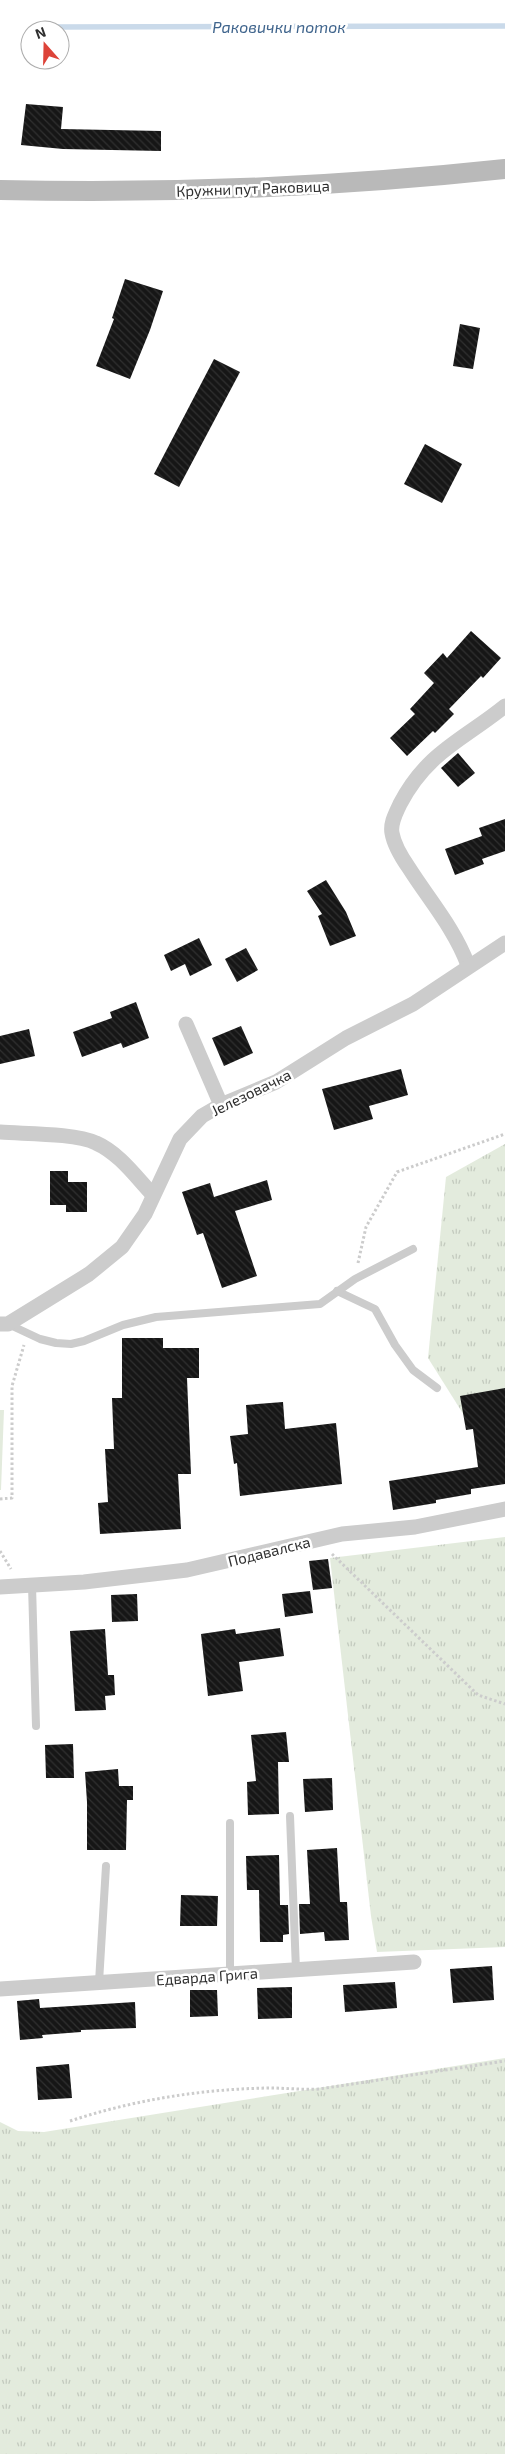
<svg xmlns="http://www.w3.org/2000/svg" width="505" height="2454" viewBox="0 0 505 2454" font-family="'Exo 2',sans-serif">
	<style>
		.grass { fill: url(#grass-tufts) }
		.garden { fill: #e3ebdd }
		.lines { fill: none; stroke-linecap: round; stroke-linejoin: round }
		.stream { stroke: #cadaea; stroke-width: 5.5 }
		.building { fill: url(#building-back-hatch) }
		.path { stroke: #ccc; stroke-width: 3; stroke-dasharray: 2.5 2.5; stroke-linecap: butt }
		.service { stroke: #ccc; stroke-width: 8 }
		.minor { stroke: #ccc; stroke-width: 15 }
		.secondary { stroke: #b9b9b9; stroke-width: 20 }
		.labels { text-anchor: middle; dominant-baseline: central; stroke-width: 5; stroke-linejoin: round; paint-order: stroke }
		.street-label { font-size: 15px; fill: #2f2f2f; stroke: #fff }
		.water-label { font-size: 16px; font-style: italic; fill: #40658d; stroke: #fff }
	</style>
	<defs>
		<pattern id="grass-tufts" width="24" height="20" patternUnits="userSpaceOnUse" patternTransform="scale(1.25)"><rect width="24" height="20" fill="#e3ebdd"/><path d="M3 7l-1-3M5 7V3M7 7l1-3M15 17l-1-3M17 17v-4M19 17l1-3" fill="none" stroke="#c3cabe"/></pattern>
		<pattern id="building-back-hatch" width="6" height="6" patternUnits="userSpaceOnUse" patternTransform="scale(1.25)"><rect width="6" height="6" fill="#161616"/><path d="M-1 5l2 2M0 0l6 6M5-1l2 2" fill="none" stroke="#303030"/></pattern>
	</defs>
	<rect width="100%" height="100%" fill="#fff"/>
	<g class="grass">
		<path d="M505,1144V1413L467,1420L428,1358L446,1177Z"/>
		<path d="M505,1537V1947L377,1952L371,1916L330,1558Z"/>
		<path d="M505,2058V2454H0V2122L18,2131L44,2132Z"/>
	</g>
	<path class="garden" d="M0,1410H4L1,1490H0Z"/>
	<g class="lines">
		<path class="stream" d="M53,27L505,26"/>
	</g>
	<g class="building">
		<path d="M26,104L63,107L61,129L161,131V151L63,149L21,145Z"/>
		<path d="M125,279L163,291L150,330L130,379L96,366L114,319L112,318Z"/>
		<path d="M460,324L480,328L473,369L453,366Z"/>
		<path d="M214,359L240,372L179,487L154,474Z"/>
		<path d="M425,444L462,464L442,503L404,484Z"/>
		<path d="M471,631L501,658L483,678L481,676L449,709L454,714L435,733L433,731L407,756L390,738L415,714L410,709L434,683L424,673L443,653L447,658Z"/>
		<path d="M458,753L475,773L458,787L441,768Z"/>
		<path d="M505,819V851L482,859L484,864L455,875L445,849L482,836L479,828Z"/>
		<path d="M326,880L346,912L356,936L330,946L318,916L322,914L307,891Z"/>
		<path d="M199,938L212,965L190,976L185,964L171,971L164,955Z"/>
		<path d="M246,948L258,970L237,982L225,959Z"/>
		<path d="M136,1002L149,1038L123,1048L121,1043L82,1057L73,1032L112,1018L110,1012Z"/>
		<path d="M241,1026L253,1053L224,1066L212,1038Z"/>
		<path d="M29,1029L35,1056L0,1064V1036Z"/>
		<path d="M401,1069L408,1095L369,1106L373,1119L334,1130L322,1089Z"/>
		<path d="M50,1171H68V1182H87V1212H66V1205H50Z"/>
		<path d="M267,1180L272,1200L235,1211L257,1276L222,1288L203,1233L197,1235L182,1192L210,1183L214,1197Z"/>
		<path d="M122,1338H163V1348H199V1378H187L191,1474H178L181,1529L100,1534L98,1503L108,1502L105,1449H114L112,1398H122Z"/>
		<path d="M505,1388V1484L471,1489V1494L436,1500V1503L393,1510L389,1481L478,1467L473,1429L466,1430L460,1396Z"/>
		<path d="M283,1402L285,1429L336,1423L342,1484L240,1496L237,1463L234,1464L230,1436L248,1434L246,1405Z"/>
		<path d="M328,1559L332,1588L313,1590L309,1561Z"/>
		<path d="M310,1591L313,1613L285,1617L282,1594Z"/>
		<path d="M137,1594L138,1621L112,1622L111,1595Z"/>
		<path d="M280,1628L284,1656L239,1662L243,1691L208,1696L201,1634L235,1629L236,1634Z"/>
		<path d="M105,1629L108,1675H114L115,1695L105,1696L106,1710L75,1711L70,1631Z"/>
		<path d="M286,1732L289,1762H278L279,1814L248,1815L247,1782L256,1781L251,1735Z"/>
		<path d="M73,1744L74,1778H46L45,1745Z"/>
		<path d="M118,1769L119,1786H133V1800H127L126,1850H87V1802L85,1772Z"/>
		<path d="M332,1778L333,1810L305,1812L303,1779Z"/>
		<path d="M337,1848L340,1902H347L349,1940L325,1941L324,1932L300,1934L299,1904H310L307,1850Z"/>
		<path d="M279,1855L280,1905H288L289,1934L283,1935V1942H260L259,1890H247L246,1856Z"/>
		<path d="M181,1895L218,1896L217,1926H180Z"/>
		<path d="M492,1966L494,2000L453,2003L450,1969Z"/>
		<path d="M395,1982L397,2008L345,2012L343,1985Z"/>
		<path d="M292,1987V2018L258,2019L257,1988Z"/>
		<path d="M190,1990H217L218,2016L190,2017Z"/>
		<path d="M39,1999L40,2008L135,2002L136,2028L81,2030V2032L42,2035L43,2038L20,2040L17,2001Z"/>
		<path d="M69,2064L72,2098L38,2100L36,2067Z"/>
	</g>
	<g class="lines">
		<g class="path">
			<path d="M358,1263L366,1227L397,1172L505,1134"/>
			<path d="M0,1499L12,1498V1386L24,1345"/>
			<path d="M0,1551L11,1569"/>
			<path d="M332,1554L478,1695L505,1704"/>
			<path d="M70,2121C134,2100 201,2089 270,2088C286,2088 302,2090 319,2089L505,2061"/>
		</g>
		<g class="service">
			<path d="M337,1291L375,1309L395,1345L413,1370L437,1388"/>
			<path d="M8,1324L40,1339L56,1343L71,1344L84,1341L123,1325L156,1317L320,1304L355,1279L413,1249"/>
			<path d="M32,1585L36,1726"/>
			<path d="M290,1816L296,1970"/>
			<path d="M230,1974V1823"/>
			<path d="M99,1982L106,1866"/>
		</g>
		<g class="minor">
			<path d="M468,965C454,928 430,901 409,868C402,858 394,845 392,833C390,823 396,813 400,804C427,752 463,740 505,706"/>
			<path d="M186,1024L221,1105"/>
			<path d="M0,1132C25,1134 75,1133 96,1143C119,1153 136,1177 153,1195"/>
			<path d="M0,1324H8L89,1274L122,1247L145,1214L180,1139L202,1116L221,1105L276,1082L346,1038L413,1004L505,943"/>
			<path d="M0,1587L84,1582L187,1570L342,1534L415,1527L505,1509"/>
			<path d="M0,1989L414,1962"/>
		</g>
		<path class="secondary" d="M0,190C169,194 337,187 505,169"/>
	</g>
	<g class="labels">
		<g class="street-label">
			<text transform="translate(253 188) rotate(-2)">Кружни пут Раковица</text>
			<text transform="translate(251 1092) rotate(-26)">Јелезовачка</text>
			<text transform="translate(269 1551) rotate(-14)">Подавалска</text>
			<text transform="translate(207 1976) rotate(-4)">Едварда Грига</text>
		</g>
		<g class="water-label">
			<text x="279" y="26">Раковички поток</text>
		</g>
	</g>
	<g transform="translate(45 45) rotate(340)"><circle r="24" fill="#ffffff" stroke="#acacac"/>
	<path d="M0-4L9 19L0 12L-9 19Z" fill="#dd4339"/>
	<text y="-8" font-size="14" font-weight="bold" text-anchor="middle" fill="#2f2f2f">N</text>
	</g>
</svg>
